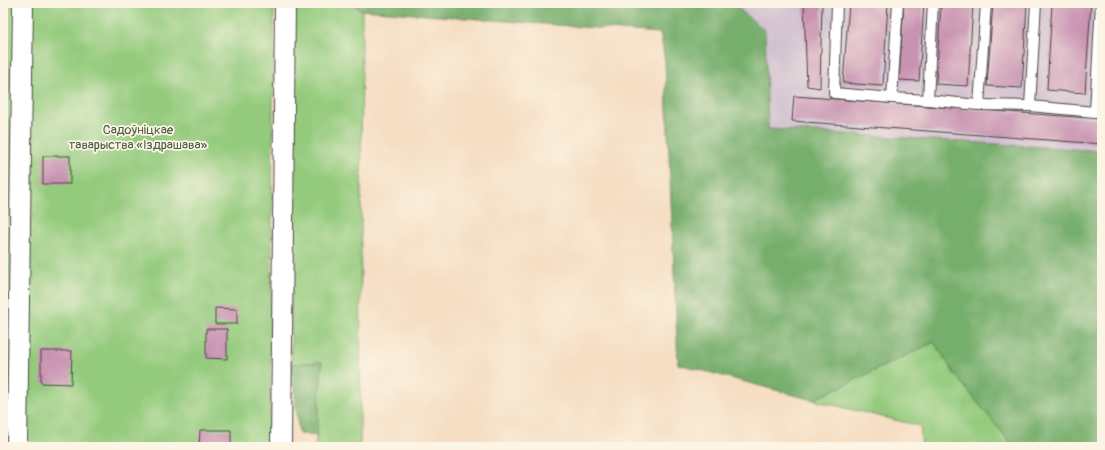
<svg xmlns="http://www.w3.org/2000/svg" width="1105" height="450" viewBox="0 0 1105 450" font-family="Pangolin,sans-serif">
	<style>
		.industrial { fill: #cfbdcf }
		.green { fill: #93ca7c; stroke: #5f7a54 }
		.forest { fill: #76ae6c; stroke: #506c4c }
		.building { fill: #c892b1 }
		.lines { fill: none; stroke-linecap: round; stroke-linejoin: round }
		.lane-casing { stroke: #494642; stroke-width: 12 }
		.street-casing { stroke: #494642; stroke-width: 22 }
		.lane { stroke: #fff; stroke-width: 10 }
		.street { stroke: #fff; stroke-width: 20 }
		.labels { text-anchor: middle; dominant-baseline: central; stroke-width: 3.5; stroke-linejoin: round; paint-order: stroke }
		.park-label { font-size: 13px; fill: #4a5b43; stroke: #fcf5e5 }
	</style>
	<rect width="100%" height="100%" fill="#fcf5e5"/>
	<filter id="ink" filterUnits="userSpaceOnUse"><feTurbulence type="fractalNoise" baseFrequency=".025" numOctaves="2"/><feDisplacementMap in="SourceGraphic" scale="8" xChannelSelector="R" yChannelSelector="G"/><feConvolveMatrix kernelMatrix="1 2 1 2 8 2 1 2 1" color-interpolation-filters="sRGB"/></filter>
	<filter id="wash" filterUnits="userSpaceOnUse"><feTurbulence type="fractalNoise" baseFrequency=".012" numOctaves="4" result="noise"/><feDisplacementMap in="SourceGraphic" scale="16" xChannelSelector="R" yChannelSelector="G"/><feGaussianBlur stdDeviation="0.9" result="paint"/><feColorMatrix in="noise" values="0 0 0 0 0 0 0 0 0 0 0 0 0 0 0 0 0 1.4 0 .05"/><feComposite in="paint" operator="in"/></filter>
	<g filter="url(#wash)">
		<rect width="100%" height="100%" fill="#f5dec3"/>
		<path class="industrial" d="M732,3H1102V151L768,129L765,31Z"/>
		<g class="green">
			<path d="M3,3H274L270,447H3Z"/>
			<path d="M293,3H349L362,10L360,447H315L322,362L291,364Z"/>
			<path d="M934,342L956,376L1014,447H922L920,426L813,400Z"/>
		</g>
		<g class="forest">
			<path d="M349,3H732L765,31L768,129L1102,151V447H1014L956,376L934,342L813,400L678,364L665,61L660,33L362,10Z"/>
			<path d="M322,362L317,435L299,434L291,364Z"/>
		</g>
		<g id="blocks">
			<g class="building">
				<path d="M804,3H822L820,88L807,86Z"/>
				<path d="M849,3H888L883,86L843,83Z"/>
				<path d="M904,3H924L919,81L899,80Z"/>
				<path d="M941,3H973L968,86L936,84Z"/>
				<path d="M993,3H1027L1022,88L987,86Z"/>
				<path d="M1052,3H1091L1085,93L1047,90Z"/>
				<path d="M794,96L1102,119V144L792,121Z"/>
				<rect x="43" y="156" width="27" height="28"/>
				<path d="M215,308L237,309V324H215Z"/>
				<path d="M206,329H227V359L206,358Z"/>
				<path d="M41,351H72L71,384L41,383Z"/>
				<path d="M200,430H231V447H199Z"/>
			</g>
		</g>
	</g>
	<g filter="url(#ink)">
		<use href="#blocks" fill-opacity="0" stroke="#494642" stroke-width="1"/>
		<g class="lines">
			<defs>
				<g id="lane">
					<path d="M837,3L834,93L892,98L898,3"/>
					<path d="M892,98L928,100L933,3"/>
					<path d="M928,100L979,105L986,3"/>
					<path d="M979,105L1030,106L1036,3"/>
					<path d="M1030,106L1095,112L1101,3"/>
				</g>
				<g id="street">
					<path d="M17,447L23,3"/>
					<path d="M281,447L285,3"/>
				</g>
			</defs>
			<use href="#lane" class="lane-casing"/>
			<use href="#street" class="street-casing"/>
			<use href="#lane" class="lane"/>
			<use href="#street" class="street"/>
		</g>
	</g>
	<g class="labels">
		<g class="park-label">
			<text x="138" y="130">Садоўніцкае<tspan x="138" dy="15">таварыства «Іздрашава»</tspan></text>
		</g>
	</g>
	<rect width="1105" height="450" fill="none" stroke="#fcf5e5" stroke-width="16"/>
</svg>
